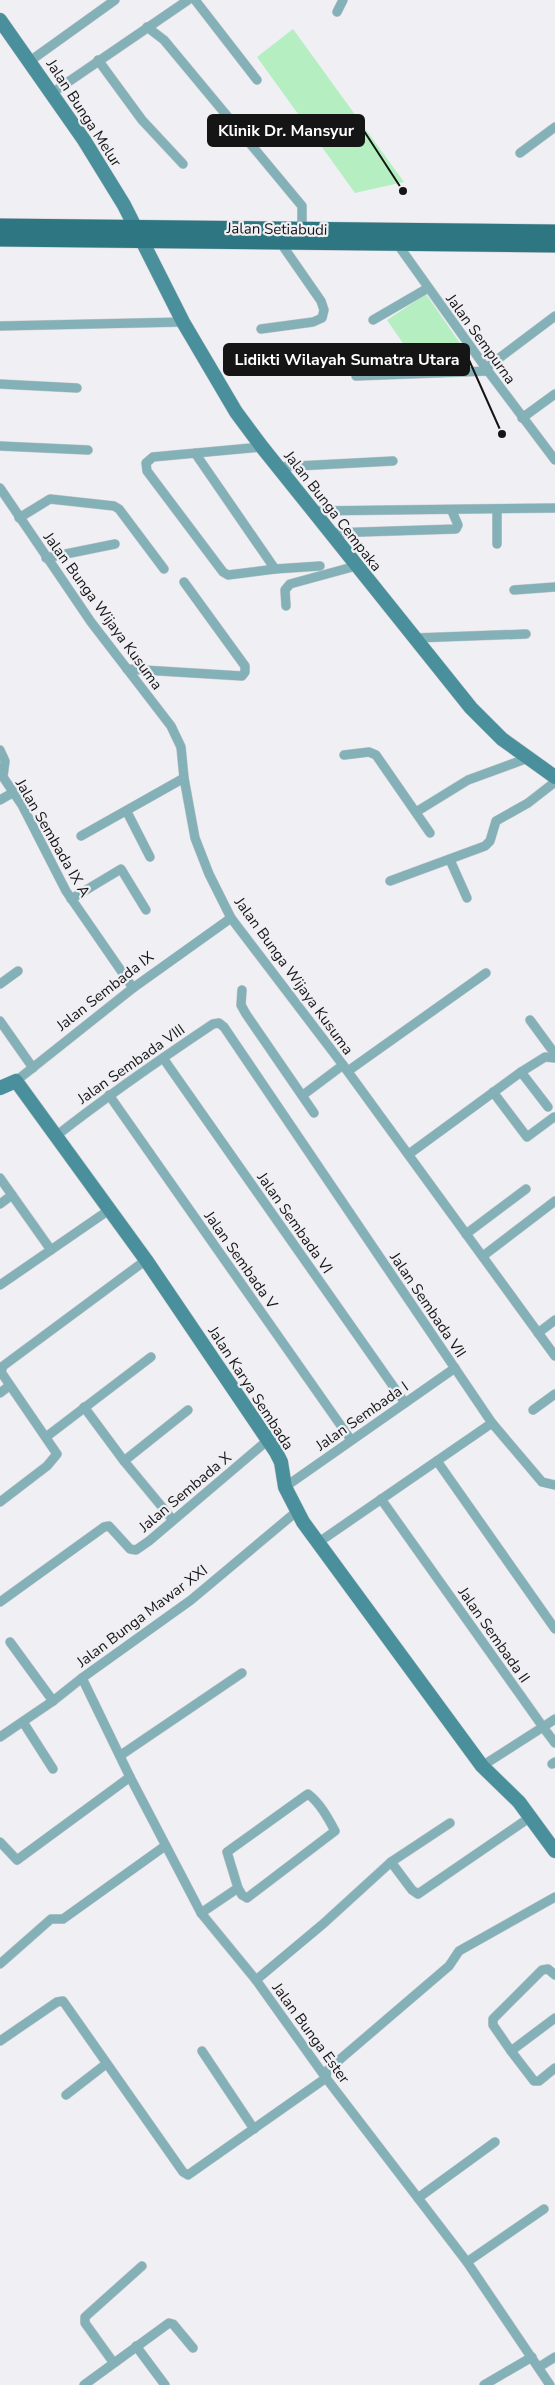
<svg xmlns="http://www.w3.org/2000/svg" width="555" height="2385" viewBox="0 0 555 2385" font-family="'Nunito Sans',sans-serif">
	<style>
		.green { fill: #b5efc1 }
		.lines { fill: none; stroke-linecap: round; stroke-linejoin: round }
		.street-casing { stroke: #cdcdd0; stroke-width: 10 }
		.secondary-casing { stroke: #cdcdd0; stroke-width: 15 }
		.primary-casing { stroke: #cdcdd0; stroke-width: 16 }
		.street { stroke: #84b0b8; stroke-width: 9 }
		.secondary { stroke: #49909c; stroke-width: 14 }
		.primary { stroke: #2d7682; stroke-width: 15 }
		.labels { text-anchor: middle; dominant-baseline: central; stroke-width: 4.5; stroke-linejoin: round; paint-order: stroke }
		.street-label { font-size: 15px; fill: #151516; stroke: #f0f0f4 }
		.leader { fill: none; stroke: #151516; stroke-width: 2 }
		.callout-dot { fill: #151516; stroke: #f0f0f4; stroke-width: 2 }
		.callout { fill: #151516; stroke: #151516; stroke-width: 2 }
		.callout-label { font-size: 16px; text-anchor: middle; font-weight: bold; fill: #fff }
	</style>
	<rect width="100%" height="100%" fill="#f0f0f4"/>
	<g class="green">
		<path d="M293,29L404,182L355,193L257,57Z"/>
		<path d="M426,294L464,349L409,352L387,320Z"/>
	</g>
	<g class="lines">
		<defs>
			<g id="street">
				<path d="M195,0L257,80"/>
				<path d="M337,12L343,0"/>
				<path d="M147,27L164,40L302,206V229"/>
				<path d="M98,60L142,120L183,164"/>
				<path d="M30,61L115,0"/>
				<path d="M52,93L188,0"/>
				<path d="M520,153L555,127"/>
				<path d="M396,242L488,371L555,460"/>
				<path d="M373,320L428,288"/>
				<path d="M0,326L183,322"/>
				<path d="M261,329L313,322L322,318L324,310L321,301L280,242"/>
				<path d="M486,368L555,316"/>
				<path d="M356,376L488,371"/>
				<path d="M0,384L77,388"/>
				<path d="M522,418L555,394"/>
				<path d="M0,446L88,450"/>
				<path d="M195,453L275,569L228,575L223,572L147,471L146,463L153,457L262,447"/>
				<path d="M278,467L393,461"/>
				<path d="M0,488L91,622L171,726L181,747L184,778L195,838L209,874L231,918L343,1065L555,1356"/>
				<path d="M312,511L555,508"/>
				<path d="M19,518L50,499L114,506L119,509L164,569"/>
				<path d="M330,533L456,529L458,525L452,511"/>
				<path d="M497,544V509"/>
				<path d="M46,558L115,544"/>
				<path d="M275,569L320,566"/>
				<path d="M514,590L555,587"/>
				<path d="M286,606L285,590L290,584L356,566"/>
				<path d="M415,638L526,634"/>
				<path d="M127,669L242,676L245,672V666L184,582"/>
				<path d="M0,750L5,761L3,777L22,805L66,891L133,988"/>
				<path d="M344,755L369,752L376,755L430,833"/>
				<path d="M0,800L14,792"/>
				<path d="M127,812L150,857"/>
				<path d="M416,812L468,780L528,758"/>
				<path d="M81,836L184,778"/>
				<path d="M450,860L467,898"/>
				<path d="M390,881L485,846L490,841L496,821L528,803L555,782"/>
				<path d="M71,899L121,869L146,910"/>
				<path d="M0,984L18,971"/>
				<path d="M242,990L241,1005L246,1014L314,1113"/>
				<path d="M530,1020L555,1054"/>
				<path d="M0,1021L33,1068"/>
				<path d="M163,1058L405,1403"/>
				<path d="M348,1071L486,973"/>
				<path d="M521,1072L548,1107"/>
				<path d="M16,1081L133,988L231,918"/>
				<path d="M493,1092L527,1137L554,1117"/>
				<path d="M109,1095L351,1440"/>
				<path d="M303,1095L343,1065"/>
				<path d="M56,1136C107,1096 159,1060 213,1024L219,1023L224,1027L492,1423L542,1482L555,1485"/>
				<path d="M409,1154L521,1072L545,1057L555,1058"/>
				<path d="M0,1178L51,1250"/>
				<path d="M0,1204L12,1195"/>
				<path d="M466,1234L526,1189"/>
				<path d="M483,1256L555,1201"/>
				<path d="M0,1285L109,1210"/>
				<path d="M538,1333L555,1320"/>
				<path d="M0,1393L9,1386"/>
				<path d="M84,1407L124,1461L172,1519"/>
				<path d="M533,1410L555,1394"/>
				<path d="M46,1437L151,1357"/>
				<path d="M124,1461L188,1410"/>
				<path d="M437,1461L555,1629"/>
				<path d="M285,1487L455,1368"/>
				<path d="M381,1499L543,1727L482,1766"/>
				<path d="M0,1502L47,1466L57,1454L1,1372L3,1366L146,1260"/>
				<path d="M319,1542L492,1423"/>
				<path d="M0,1602L104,1527L109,1526L130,1549L136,1550L149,1541L268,1440"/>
				<path d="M10,1642L53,1701"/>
				<path d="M82,1678L130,1777L201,1913L256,1980L326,2078L467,2262L550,2385"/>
				<path d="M555,1719L543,1727L555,1743"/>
				<path d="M23,1722L53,1769"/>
				<path d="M0,1737L53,1701L82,1678L191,1600L296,1512"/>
				<path d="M121,1755L242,1673"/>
				<path d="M552,1764L555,1762"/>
				<path d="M0,1842L17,1860L130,1777"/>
				<path d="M391,1862L412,1890L418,1894L529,1818"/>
				<path d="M201,1913L238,1888L227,1852L305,1796L308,1794C320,1803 328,1818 335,1831L247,1898L242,1895L238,1888"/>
				<path d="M0,1964L51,1919H63L165,1846"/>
				<path d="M256,1980L323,1924L391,1862L450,1823"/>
				<path d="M555,2018L511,2051L534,2081H539L555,2068"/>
				<path d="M0,2041L57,2002L63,2001L183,2172L188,2175L326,2078L327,2071L331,2067L449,1966L459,1951L555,1897"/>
				<path d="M202,2051L254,2129"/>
				<path d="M511,2051L493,2025V2019L542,1970L548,1969L555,1975"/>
				<path d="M66,2095L106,2064"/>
				<path d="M418,2198L495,2142"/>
				<path d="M467,2262L544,2209"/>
				<path d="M136,2346L165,2385"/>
				<path d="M113,2362L85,2323V2317L142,2266"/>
				<path d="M539,2367L555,2357"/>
				<path d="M84,2385L169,2323L173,2324L193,2348"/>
				<path d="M484,2385L532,2357"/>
			</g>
			<g id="secondary">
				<path d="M0,20L84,140L124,205L183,322L236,412L262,447L471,708L502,739L555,777"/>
				<path d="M0,1088L16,1081L146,1260L276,1452L281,1462L285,1487L303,1522L482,1766L519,1802L555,1851"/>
			</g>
			<g id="primary">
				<path d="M0,226L555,232"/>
				<path d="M0,239L555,245"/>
			</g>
		</defs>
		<use href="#street" class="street-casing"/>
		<use href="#secondary" class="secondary-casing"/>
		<use href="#primary" class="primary-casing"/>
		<use href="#street" class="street"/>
		<use href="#secondary" class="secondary"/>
		<use href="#primary" class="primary"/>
	</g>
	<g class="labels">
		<g class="street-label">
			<text transform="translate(84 113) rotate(57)">Jalan Bunga Melur</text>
			<text transform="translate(277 229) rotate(1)">Jalan Setiabudi</text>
			<text transform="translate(481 339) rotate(54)">Jalan Sempurna</text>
			<text transform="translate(333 511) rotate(52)">Jalan Bunga Cempaka</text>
			<text transform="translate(103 611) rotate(54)">Jalan Bunga Wijaya Kusuma</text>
			<text transform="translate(53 838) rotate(60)">Jalan Sembada IX A</text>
			<text transform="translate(294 976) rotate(54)">Jalan Bunga Wijaya Kusuma</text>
			<text transform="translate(105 991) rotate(-38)">Jalan Sembada IX</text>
			<text transform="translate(131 1064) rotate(-35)">Jalan Sembada VIII</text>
			<text transform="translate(295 1223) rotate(55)">Jalan Sembada VI</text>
			<text transform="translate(241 1260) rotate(55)">Jalan Sembada V</text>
			<text transform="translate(428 1305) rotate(56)">Jalan Sembada VII</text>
			<text transform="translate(251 1388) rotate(57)">Jalan Karya Sembada</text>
			<text transform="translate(362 1416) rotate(-35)">Jalan Sembada I</text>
			<text transform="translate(185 1492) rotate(-40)">Jalan Sembada X</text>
			<text transform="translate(142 1616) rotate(-37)">Jalan Bunga Mawar XXI</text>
			<text transform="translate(494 1635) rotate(55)">Jalan Sembada II</text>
			<text transform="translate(311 2033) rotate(54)">Jalan Bunga Ester</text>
		</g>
	</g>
	<path class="leader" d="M403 191L364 131M502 434L469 360"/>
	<g class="callout-dot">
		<circle cx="403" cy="191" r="5"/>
		<circle cx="502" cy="434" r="5"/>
	</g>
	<g class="callout">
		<rect x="208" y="115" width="156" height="31" rx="5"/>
		<rect x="224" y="344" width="245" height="31" rx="5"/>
	</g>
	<g class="callout-label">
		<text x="286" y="136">Klinik Dr. Mansyur</text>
		<text x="347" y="365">Lidikti Wilayah Sumatra Utara</text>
	</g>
</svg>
